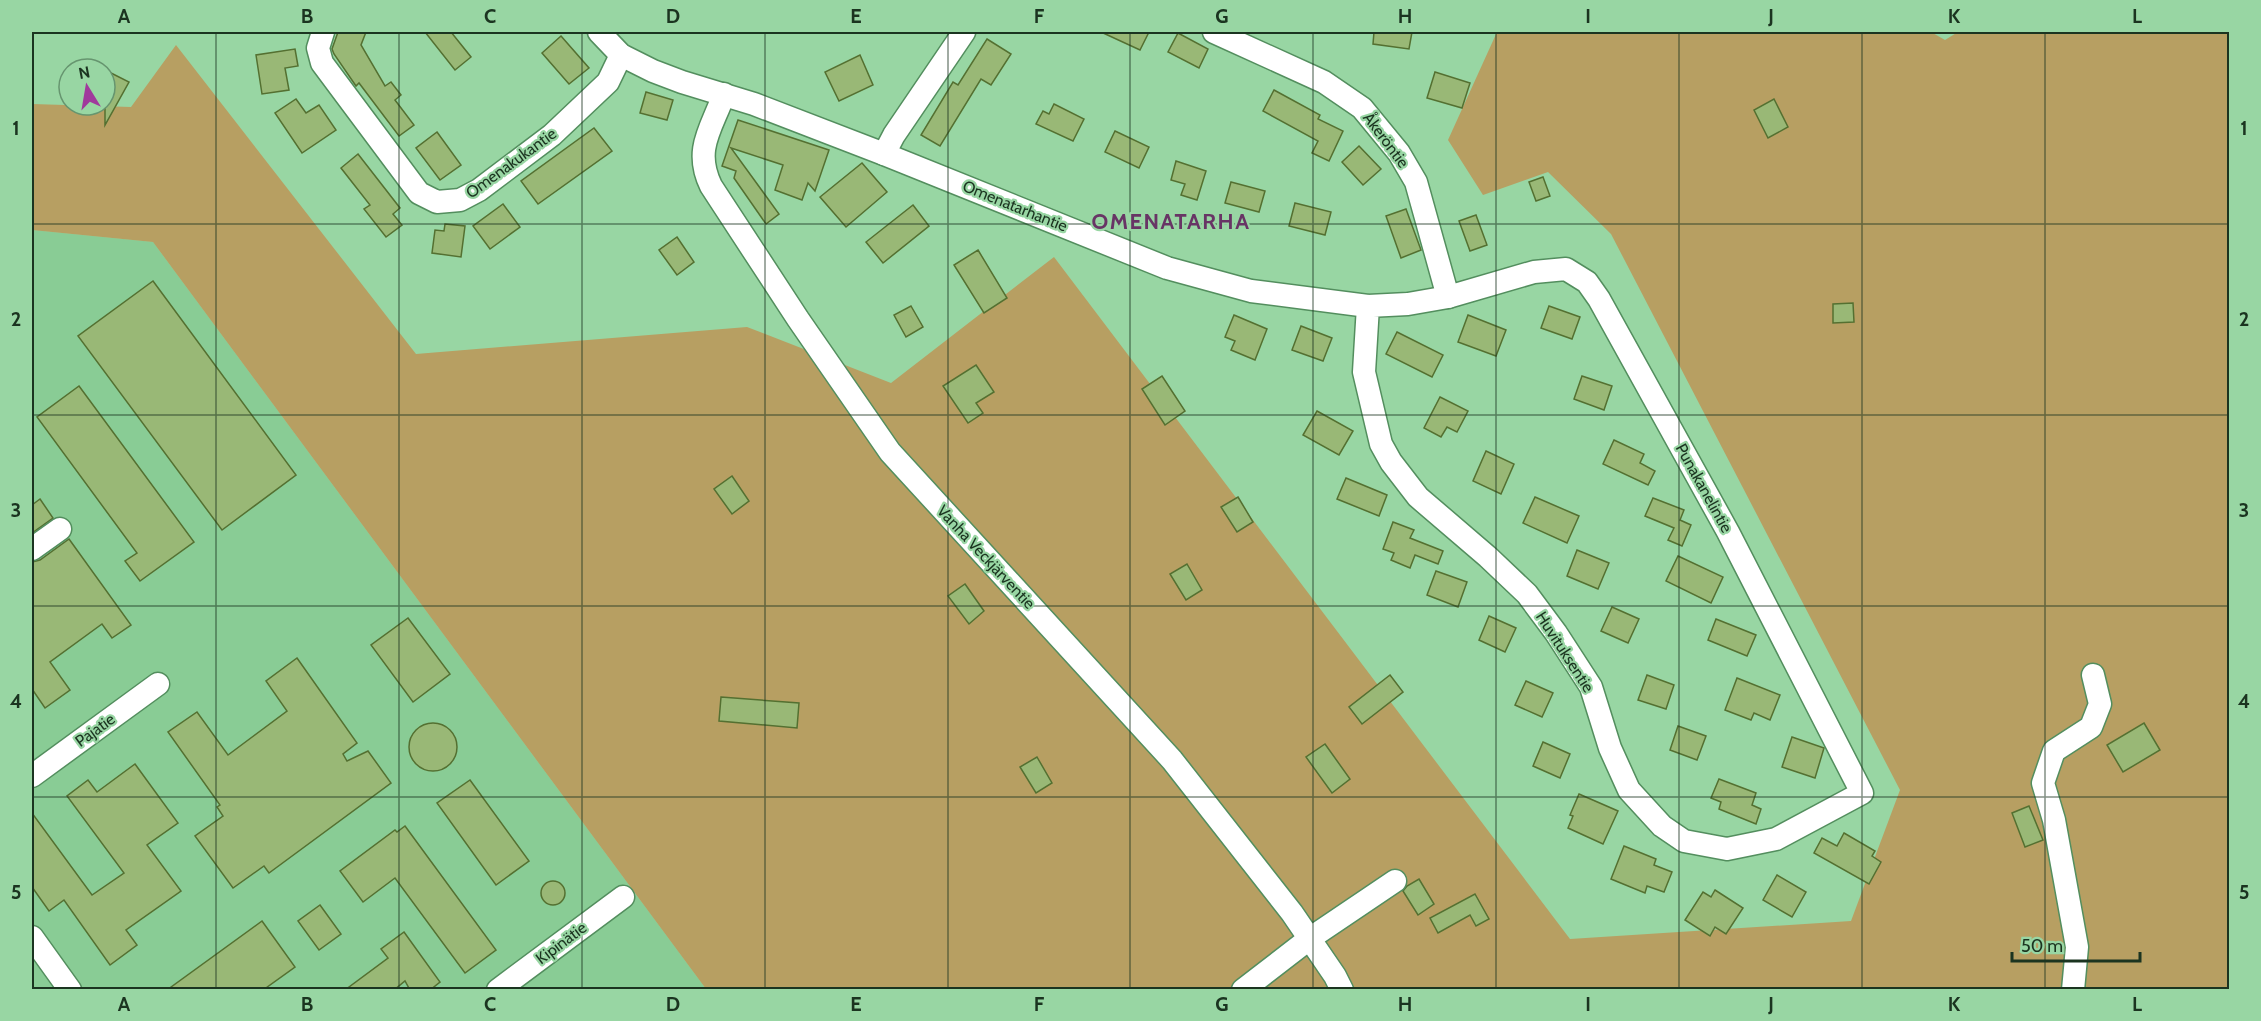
<svg xmlns="http://www.w3.org/2000/svg" width="2261" height="1021" viewBox="0 0 2261 1021" font-family="Cabin,sans-serif">
	<style>
		.built { fill: #89cc95 }
		.green { fill: #b79f62 }
		.building { fill: #99b876; stroke: #547031; stroke-width: 1.5 }
		.lines { fill: none; stroke-linecap: round; stroke-linejoin: round }
		.minor-casing { stroke: #538e5e; stroke-width: 25 }
		.minor { stroke: #fff; stroke-width: 22 }
		.grid { fill: none; stroke: #1b3420; stroke-width: 1.5; stroke-opacity: 0.55 }
		.labels { text-anchor: middle; dominant-baseline: central; stroke-width: 4.5; stroke-linejoin: round; paint-order: stroke }
		.street-label { font-size: 16px; fill: #1b3420; stroke: #98d6a3 }
		.district-label { font-size: 22px; font-weight: bold; letter-spacing: 1.5px; fill: #683565; stroke: #98d6a3 }
		.neatline { fill: none; stroke: #1b3420; stroke-width: 2 }
		.grid-label { font-size: 20px; text-anchor: middle; font-weight: bold; fill: #1b3420 }
	</style>
	<rect width="100%" height="100%" fill="#98d6a3"/>
	<path class="built" d="M32,230L153,242L706,989H32Z"/>
	<path class="green" d="M1497,32H1931L1945,40L1958,32H2229V989H706L153,242L32,230V104L131,107L176,45L416,354L747,327L891,383L1054,257L1570,939L1851,921L1900,790L1611,234L1548,172L1483,195L1448,140Z"/>
	<g class="building">
		<path d="M338,32H366L361,45L385,86L391,82L401,95L395,100L414,125L399,136L359,83L356,86L334,54L332,49Z"/>
		<path d="M425,32H451L471,57L455,70Z"/>
		<path d="M1101,32H1149L1140,50Z"/>
		<path d="M1374,32H1412L1409,49L1373,44Z"/>
		<path d="M1178,33L1208,49L1199,68L1168,52Z"/>
		<path d="M561,36L589,68L569,84L542,53Z"/>
		<path d="M987,39L1011,54L991,85L981,79L940,146L921,135L953,82L958,85Z"/>
		<path d="M295,49L298,66L285,68L289,90L262,94L256,55Z"/>
		<path d="M860,55L873,85L839,101L825,72Z"/>
		<path d="M1435,72L1470,83L1462,108L1427,98Z"/>
		<path d="M111,73L129,82L105,125V84Z"/>
		<path d="M1274,90L1320,115L1318,119L1343,131L1329,161L1312,153L1318,141L1263,111Z"/>
		<path d="M646,92L673,100L667,120L640,113Z"/>
		<path d="M296,99L306,113L319,105L336,130L302,153L275,113Z"/>
		<path d="M1774,99L1788,127L1768,138L1754,110Z"/>
		<path d="M1054,104L1084,119L1073,141L1036,124L1043,111L1049,114Z"/>
		<path d="M738,120L829,150L815,191L808,183L802,200L775,190L783,165L731,148L779,214L766,224L734,178L736,171L722,166Z"/>
		<path d="M594,128L612,151L538,204L521,181Z"/>
		<path d="M1115,131L1149,147L1139,168L1105,152Z"/>
		<path d="M437,132L461,165L440,180L416,148Z"/>
		<path d="M1359,146L1381,169L1363,185L1342,162Z"/>
		<path d="M358,154L400,208L393,214L402,225L386,237L364,209L370,205L341,168Z"/>
		<path d="M1176,161L1206,171L1197,200L1181,195L1185,184L1171,180Z"/>
		<path d="M862,163L887,192L846,227L820,197Z"/>
		<path d="M1543,177L1550,196L1536,201L1529,182Z"/>
		<path d="M1231,182L1265,191L1259,212L1225,203Z"/>
		<path d="M1295,203L1331,212L1325,235L1289,226Z"/>
		<path d="M503,204L520,227L490,249L473,226Z"/>
		<path d="M913,205L929,226L883,263L866,242Z"/>
		<path d="M1406,209L1421,250L1401,258L1386,216Z"/>
		<path d="M1476,215L1487,245L1470,251L1459,221Z"/>
		<path d="M445,224L465,226L461,257L432,253L435,230L444,231Z"/>
		<path d="M677,237L694,262L677,275L659,250Z"/>
		<path d="M978,250L1007,298L984,313L954,265Z"/>
		<path d="M153,281L296,475L222,530L78,336Z"/>
		<path d="M1853,303L1854,322L1833,323V304Z"/>
		<path d="M911,306L923,327L906,337L894,315Z"/>
		<path d="M1549,306L1580,317L1572,339L1541,328Z"/>
		<path d="M1234,315L1267,329L1255,360L1231,350L1235,341L1225,337Z"/>
		<path d="M1468,315L1506,330L1496,356L1458,342Z"/>
		<path d="M1301,326L1332,338L1323,361L1292,350Z"/>
		<path d="M1397,332L1443,355L1432,377L1386,354Z"/>
		<path d="M976,365L994,392L976,403L983,413L968,423L943,386Z"/>
		<path d="M1162,376L1185,411L1165,425L1142,389Z"/>
		<path d="M1582,376L1612,386L1604,410L1574,399Z"/>
		<path d="M79,386L194,542L140,581L125,561L137,553L37,417Z"/>
		<path d="M1440,397L1468,411L1457,432L1447,427L1441,437L1424,428Z"/>
		<path d="M1317,411L1353,431L1339,455L1303,435Z"/>
		<path d="M1614,440L1644,454L1640,463L1655,471L1648,485L1603,464Z"/>
		<path d="M1486,451L1514,464L1501,494L1473,481Z"/>
		<path d="M732,476L749,501L732,514L714,489Z"/>
		<path d="M1346,478L1387,495L1379,516L1337,499Z"/>
		<path d="M1238,497L1253,522L1237,532L1221,507Z"/>
		<path d="M1535,497L1579,516L1567,543L1523,523Z"/>
		<path d="M1653,498L1684,510L1680,520L1691,525L1682,546L1668,540L1674,528L1645,516Z"/>
		<path d="M40,499L53,518L32,533V505Z"/>
		<path d="M1393,522L1414,530L1410,538L1443,551L1438,564L1415,555L1410,568L1391,560L1394,553L1383,549Z"/>
		<path d="M69,539L131,625L112,638L102,624L50,662L70,690L45,708L32,689V562L40,560Z"/>
		<path d="M1577,550L1609,563L1598,589L1567,576Z"/>
		<path d="M1678,556L1723,577L1711,603L1666,581Z"/>
		<path d="M1187,564L1202,590L1186,600L1170,574Z"/>
		<path d="M1436,571L1467,582L1458,607L1427,595Z"/>
		<path d="M965,584L984,611L969,624L948,596Z"/>
		<path d="M1612,607L1639,619L1628,643L1601,631Z"/>
		<path d="M1489,616L1516,628L1505,652L1479,640Z"/>
		<path d="M408,618L450,674L413,702L371,645Z"/>
		<path d="M1716,619L1756,635L1747,656L1708,640Z"/>
		<path d="M297,658L357,743L343,754L347,761L368,751L391,783L269,873L264,866L233,888L195,836L223,816L217,807L220,805L168,732L197,712L228,755L287,711L266,681Z"/>
		<path d="M1390,675L1403,692L1362,724L1349,707Z"/>
		<path d="M1647,675L1674,685L1666,709L1638,700Z"/>
		<path d="M1737,678L1780,695L1770,720L1754,713L1751,720L1725,710Z"/>
		<path d="M1526,681L1553,693L1542,717L1515,705Z"/>
		<path d="M721,697L799,703L797,728L719,721Z"/>
		<circle cx="433" cy="747" r="24"/>
		<path d="M2144,723L2160,750L2123,772L2107,745Z"/>
		<path d="M1678,726L1706,736L1697,760L1670,750Z"/>
		<path d="M1792,737L1824,748L1815,778L1782,767Z"/>
		<path d="M1543,742L1570,754L1560,778L1533,766Z"/>
		<path d="M1325,744L1350,779L1332,793L1306,757Z"/>
		<path d="M1037,757L1052,783L1036,793L1020,767Z"/>
		<path d="M135,764L178,823L147,845L181,891L126,930L137,945L110,965L64,900L49,911L32,887V813L92,895L124,873L67,796L88,780L97,792Z"/>
		<path d="M1719,779L1756,793L1752,805L1761,809L1756,824L1719,809L1721,802L1711,798Z"/>
		<path d="M470,780L529,861L496,885L437,803Z"/>
		<path d="M1579,794L1618,811L1603,844L1568,828L1573,816L1570,815Z"/>
		<path d="M2029,806L2043,840L2025,847L2012,813Z"/>
		<path d="M405,826L496,950L465,973L395,878L363,902L340,871L395,830L397,832Z"/>
		<path d="M1844,833L1875,851L1872,856L1881,862L1869,884L1814,853L1822,838L1837,846Z"/>
		<path d="M1624,846L1656,859L1654,865L1672,872L1664,892L1647,886L1645,893L1611,879Z"/>
		<path d="M1777,875L1806,892L1792,917L1763,900Z"/>
		<path d="M1419,879L1434,904L1418,915L1403,891L1407,886Z"/>
		<circle cx="553" cy="893" r="12"/>
		<path d="M1715,890L1743,908L1726,934L1715,927L1710,936L1685,920L1703,892L1711,897Z"/>
		<path d="M1475,894L1489,919L1476,926L1470,915L1438,933L1430,918Z"/>
		<path d="M320,905L341,934L319,950L298,921Z"/>
		<path d="M262,921L295,967L263,990H167Z"/>
		<path d="M404,932L440,982L430,990H410L405,981L394,990H345L388,958L381,949Z"/>
	</g>
	<g class="lines">
		<defs>
			<g id="minor">
				<path d="M323,32L318,48L322,63L419,193L437,202L460,200L479,190L552,135L608,82L621,55"/>
				<path d="M599,32L621,55L653,71L682,82L754,104L884,154L1167,268L1251,291L1368,306L1408,304L1448,297L1534,272L1566,269L1587,282L1599,299L1728,532L1862,793L1776,839L1727,849L1684,841L1662,826L1629,790L1610,748L1591,687L1556,633L1527,594L1488,557L1418,497L1391,462L1381,444L1364,372L1368,306"/>
				<path d="M1214,32L1324,82L1362,108L1399,153L1416,182L1448,297"/>
				<path d="M724,94C712,128 693,149 711,186L798,319L890,452L1172,760L1292,913L1335,976L1342,990"/>
				<path d="M884,154L894,135L964,32"/>
				<path d="M32,549L60,529"/>
				<path d="M32,776L158,684"/>
				<path d="M32,937L70,990"/>
				<path d="M498,990L623,897"/>
				<path d="M1243,990L1309,939L1395,881"/>
				<path d="M2073,990L2077,947L2054,820L2043,783L2054,751L2091,727L2100,704L2093,675"/>
			</g>
		</defs>
		<use href="#minor" class="minor-casing"/>
		<use href="#minor" class="minor"/>
	</g>
	<path class="grid" d="M216,32V990M399,32V990M582,32V990M765,32V990M948,32V990M1130,32V990M1313,32V990M1496,32V990M1679,32V990M1862,32V990M2045,32V990M32,224H2230M32,415H2230M32,606H2230M32,797H2230"/>
	<g class="labels">
		<g class="street-label">
			<text transform="translate(1386 140) rotate(53)">Åkeröntie</text>
			<text transform="translate(511 163) rotate(-36)">Omenakukantie</text>
			<text transform="translate(1015 206) rotate(22)">Omenatarhantie</text>
			<text transform="translate(1704 488) rotate(61)">Punakanelintie</text>
			<text transform="translate(986 557) rotate(47)">Vanha Veckjärventie</text>
			<text transform="translate(1565 652) rotate(57)">Huvituksentie</text>
			<text transform="translate(95 730) rotate(-36)">Pajatie</text>
			<text transform="translate(561 943) rotate(-37)">Kipinätie</text>
		</g>
		<g class="district-label">
			<text x="1171" y="221">OMENATARHA</text>
		</g>
	</g>
	<rect width="2261" height="1021" fill="none" stroke="#98d6a3" stroke-width="66"/>
	<g transform="translate(87 87) rotate(349)"><circle r="28" fill="#98d6a3" stroke="#66956f" stroke-width="1.5"/>
	<path d="M0-4.5L10 22L0 15L-10 22Z" fill="#a0399c"/>
	<text y="-9" font-size="16" font-weight="bold" text-anchor="middle" fill="#1b3420">N</text>
	</g>
	<path d="M2012 952v9h128v-9" fill="none" stroke="#1b3420" stroke-width="3"/>
	<text x="2021" y="952" font-size="18" fill="#1b3420" stroke="#98d6a3" stroke-width="4.5" paint-order="stroke">50 m</text>
	<rect x="33" y="33" width="2195" height="955" class="neatline"/>
	<g class="grid-label">
		<text x="124" y="23">A</text>
		<text x="307" y="23">B</text>
		<text x="490" y="23">C</text>
		<text x="673" y="23">D</text>
		<text x="856" y="23">E</text>
		<text x="1039" y="23">F</text>
		<text x="1222" y="23">G</text>
		<text x="1405" y="23">H</text>
		<text x="1588" y="23">I</text>
		<text x="1771" y="23">J</text>
		<text x="1954" y="23">K</text>
		<text x="2137" y="23">L</text>
		<text x="16" y="135">1</text>
		<text x="2244" y="135">1</text>
		<text x="16" y="326">2</text>
		<text x="2244" y="326">2</text>
		<text x="16" y="517">3</text>
		<text x="2244" y="517">3</text>
		<text x="16" y="708">4</text>
		<text x="2244" y="708">4</text>
		<text x="16" y="899">5</text>
		<text x="2244" y="899">5</text>
		<text x="124" y="1011">A</text>
		<text x="307" y="1011">B</text>
		<text x="490" y="1011">C</text>
		<text x="673" y="1011">D</text>
		<text x="856" y="1011">E</text>
		<text x="1039" y="1011">F</text>
		<text x="1222" y="1011">G</text>
		<text x="1405" y="1011">H</text>
		<text x="1588" y="1011">I</text>
		<text x="1771" y="1011">J</text>
		<text x="1954" y="1011">K</text>
		<text x="2137" y="1011">L</text>
	</g>
</svg>
